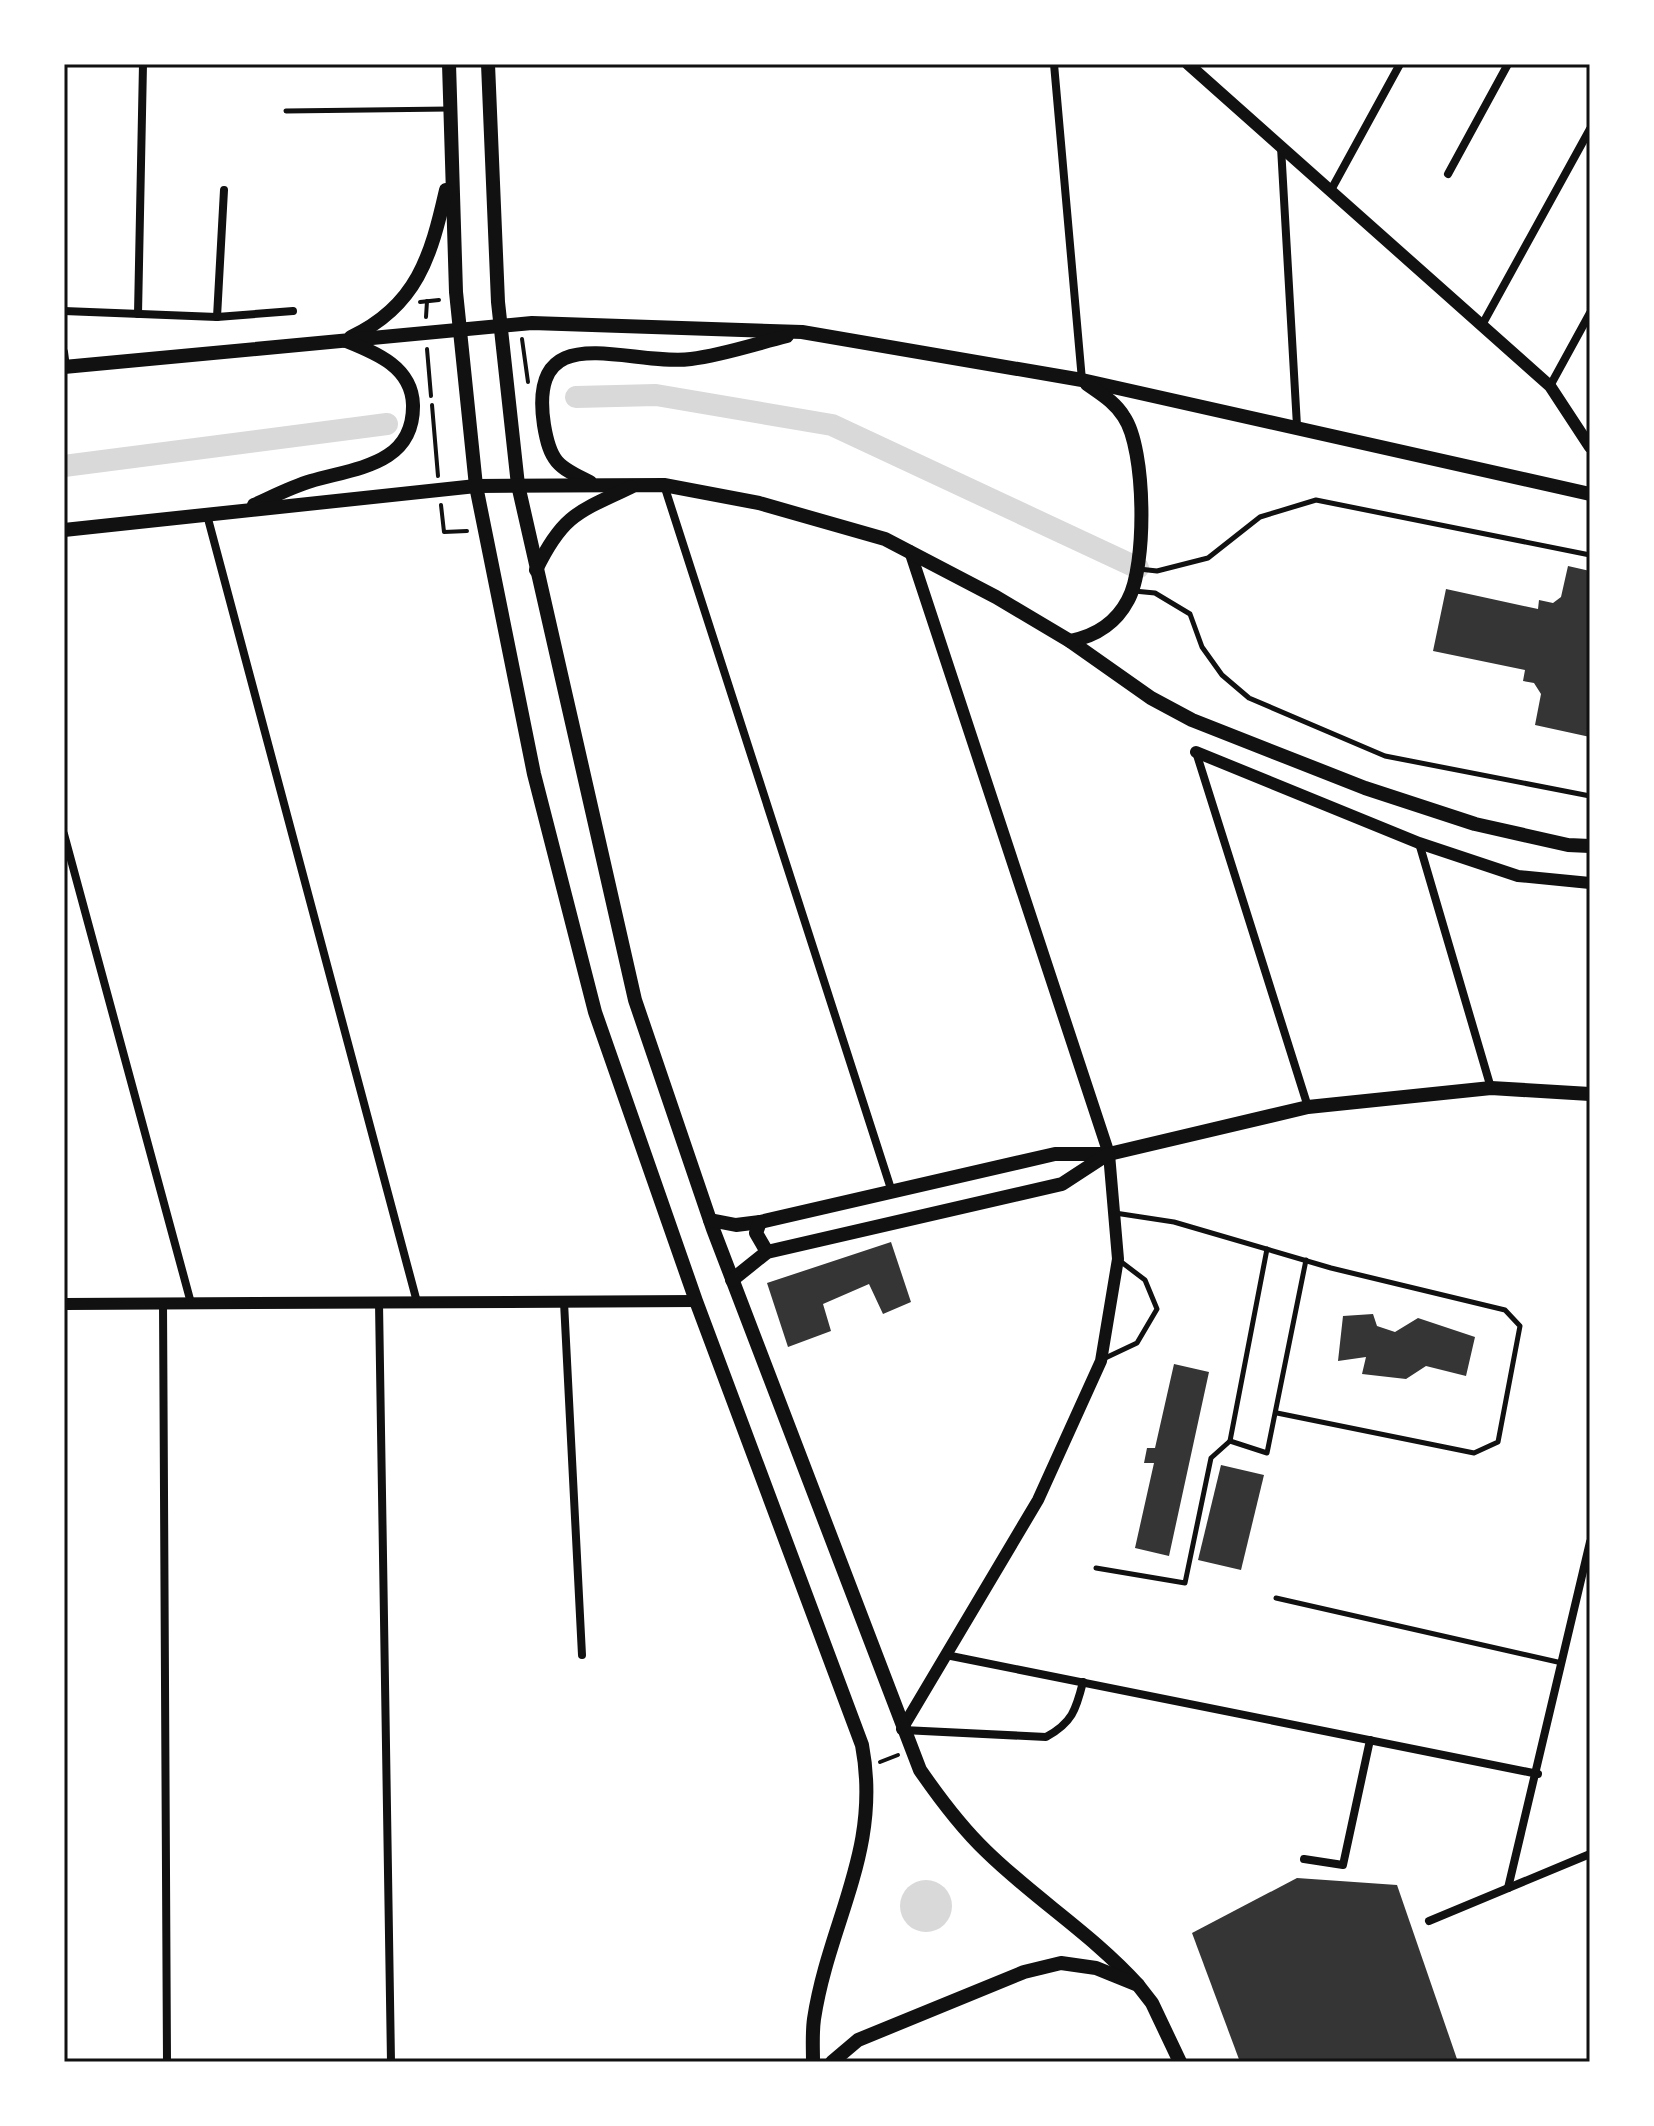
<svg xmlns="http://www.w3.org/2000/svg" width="1654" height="2126" viewBox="0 0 1654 2126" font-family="Signika,sans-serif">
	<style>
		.water { fill: #d9d9d9 }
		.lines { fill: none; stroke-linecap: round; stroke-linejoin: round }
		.canal { stroke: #d9d9d9; stroke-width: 22 }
		.building { fill: #353535 }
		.path { stroke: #111; stroke-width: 4 }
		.service { stroke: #111; stroke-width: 5 }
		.minor { stroke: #111; stroke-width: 8 }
		.tertiary { stroke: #111; stroke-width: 12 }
		.secondary { stroke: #111; stroke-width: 14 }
		.neatline { fill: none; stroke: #111; stroke-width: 3 }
	</style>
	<rect width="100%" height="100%" fill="#fff"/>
	<circle class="water" cx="926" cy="1906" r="26"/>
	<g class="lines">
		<g class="canal">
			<path d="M576,397L656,395L832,425L1138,568"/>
			<path d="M64,466L387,424"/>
		</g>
	</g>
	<g class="building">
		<path d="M1568,566L1590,571V737L1535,725L1541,694L1534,683L1523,681L1525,670L1433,651L1446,589L1538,609L1539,600L1553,603L1561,597Z"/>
		<path d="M891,1242L911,1302L883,1314L869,1284L823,1304L831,1331L788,1347L767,1283Z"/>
		<path d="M1373,1314L1377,1326L1395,1332L1418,1318L1475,1337L1466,1376L1426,1366L1406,1379L1362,1374L1366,1357L1338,1361L1343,1316Z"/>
		<path d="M1174,1364L1209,1372L1169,1556L1135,1548L1154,1463H1144L1147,1448H1155Z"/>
		<path d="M1221,1465L1264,1475L1241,1570L1198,1560Z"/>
		<path d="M1297,1878L1397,1885L1458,2062H1240L1192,1933Z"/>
	</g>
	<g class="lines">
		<g class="path">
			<path d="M420,302L439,300"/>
			<path d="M426,317L427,301"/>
			<path d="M522,339L528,382"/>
			<path d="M427,349L431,396"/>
			<path d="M432,405L438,476"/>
			<path d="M441,505L444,532L467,531"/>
			<path d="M880,1762L898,1755"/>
		</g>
		<g class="service">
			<path d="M286,111L449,109"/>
			<path d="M1139,569L1157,571L1208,558L1260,517L1316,500L1590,555"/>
			<path d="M1134,591L1155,593L1190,614L1202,647L1222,675L1249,698L1385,756L1590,796"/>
			<path d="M1115,1213L1174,1222L1331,1268L1505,1310L1520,1326L1498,1442L1474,1453L1277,1413"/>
			<path d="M1267,1249L1230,1441L1267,1453L1306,1260"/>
			<path d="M1101,1360L1137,1343L1157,1309L1145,1280L1120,1261"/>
			<path d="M1096,1568L1185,1583L1211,1458L1230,1441"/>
			<path d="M1276,1598L1562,1663"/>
		</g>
		<g class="minor">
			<path d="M1054,64L1082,380"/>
			<path d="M1281,147L1297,426"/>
			<path d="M1448,174L1508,64"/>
			<path d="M1331,190L1400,64"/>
			<path d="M64,311L217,317L293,311"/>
			<path d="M138,314L143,64"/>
			<path d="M217,317L224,190"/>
			<path d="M1482,325L1590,129"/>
			<path d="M64,352L66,367"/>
			<path d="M1550,386L1590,313"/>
			<path d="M664,485L892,1192"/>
			<path d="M207,515L417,1302"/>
			<path d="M1196,752L1308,1107"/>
			<path d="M64,834L191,1303"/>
			<path d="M1419,843L1491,1088"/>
			<path d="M564,1302L582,1655"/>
			<path d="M163,1303L167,2062"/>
			<path d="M379,1303L391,2062"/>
			<path d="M946,1655L1538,1774"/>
			<path d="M903,1730L1046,1737C1072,1723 1076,1710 1083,1682"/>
			<path d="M1304,1859L1343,1865L1370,1740"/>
			<path d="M1508,1888L1590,1542"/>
			<path d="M1429,1921L1590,1854"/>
		</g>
		<g class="tertiary">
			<path d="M1188,64L1550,386L1590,447"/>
			<path d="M1196,752L1419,843L1518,876L1590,883"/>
			<path d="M64,1304L696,1301"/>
			<path d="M902,1729L1038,1500L1101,1361L1118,1259L1109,1154L910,551"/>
		</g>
		<g class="secondary">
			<path d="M449,64L456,292L476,486L534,774L595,1012L696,1301L862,1745C882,1850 829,1921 814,2019C812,2033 813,2048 813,2062"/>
			<path d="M488,64L498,302L518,485L635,1000L713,1229L920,1770C940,1799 961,1827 986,1851C1035,1899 1092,1934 1138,1985"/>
			<path d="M351,337C417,306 431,256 446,190"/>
			<path d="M64,367L532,323L802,332L1082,380L1590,494"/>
			<path d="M590,482C557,467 550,461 544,425C527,314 629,367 691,359C723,355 755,344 787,336"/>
			<path d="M254,505C272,497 291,487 311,481C355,468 414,465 413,405C412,367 376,353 346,341"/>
			<path d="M64,530L476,486L664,485L759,503L885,539L996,597L1070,641L1151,698L1192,720L1365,788L1475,824L1568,845L1590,846"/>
			<path d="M536,570C562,516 577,512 631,487"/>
			<path d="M1070,641C1096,636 1116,623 1128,600C1147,566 1146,449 1124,417C1115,402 1101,394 1087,384"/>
			<path d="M710,1220L736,1225L760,1222L1055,1154H1109L1308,1107L1491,1088L1590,1094"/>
			<path d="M760,1222L756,1233L767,1252"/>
			<path d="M732,1280L767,1252L1062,1184L1108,1154"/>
			<path d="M832,2062L858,2040L1024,1972L1061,1963L1096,1968L1138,1985L1152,2003L1180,2062"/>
		</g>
	</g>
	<rect width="1654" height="2126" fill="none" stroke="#ffffff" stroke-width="132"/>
	<rect x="66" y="66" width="1522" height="1994" class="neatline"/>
</svg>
